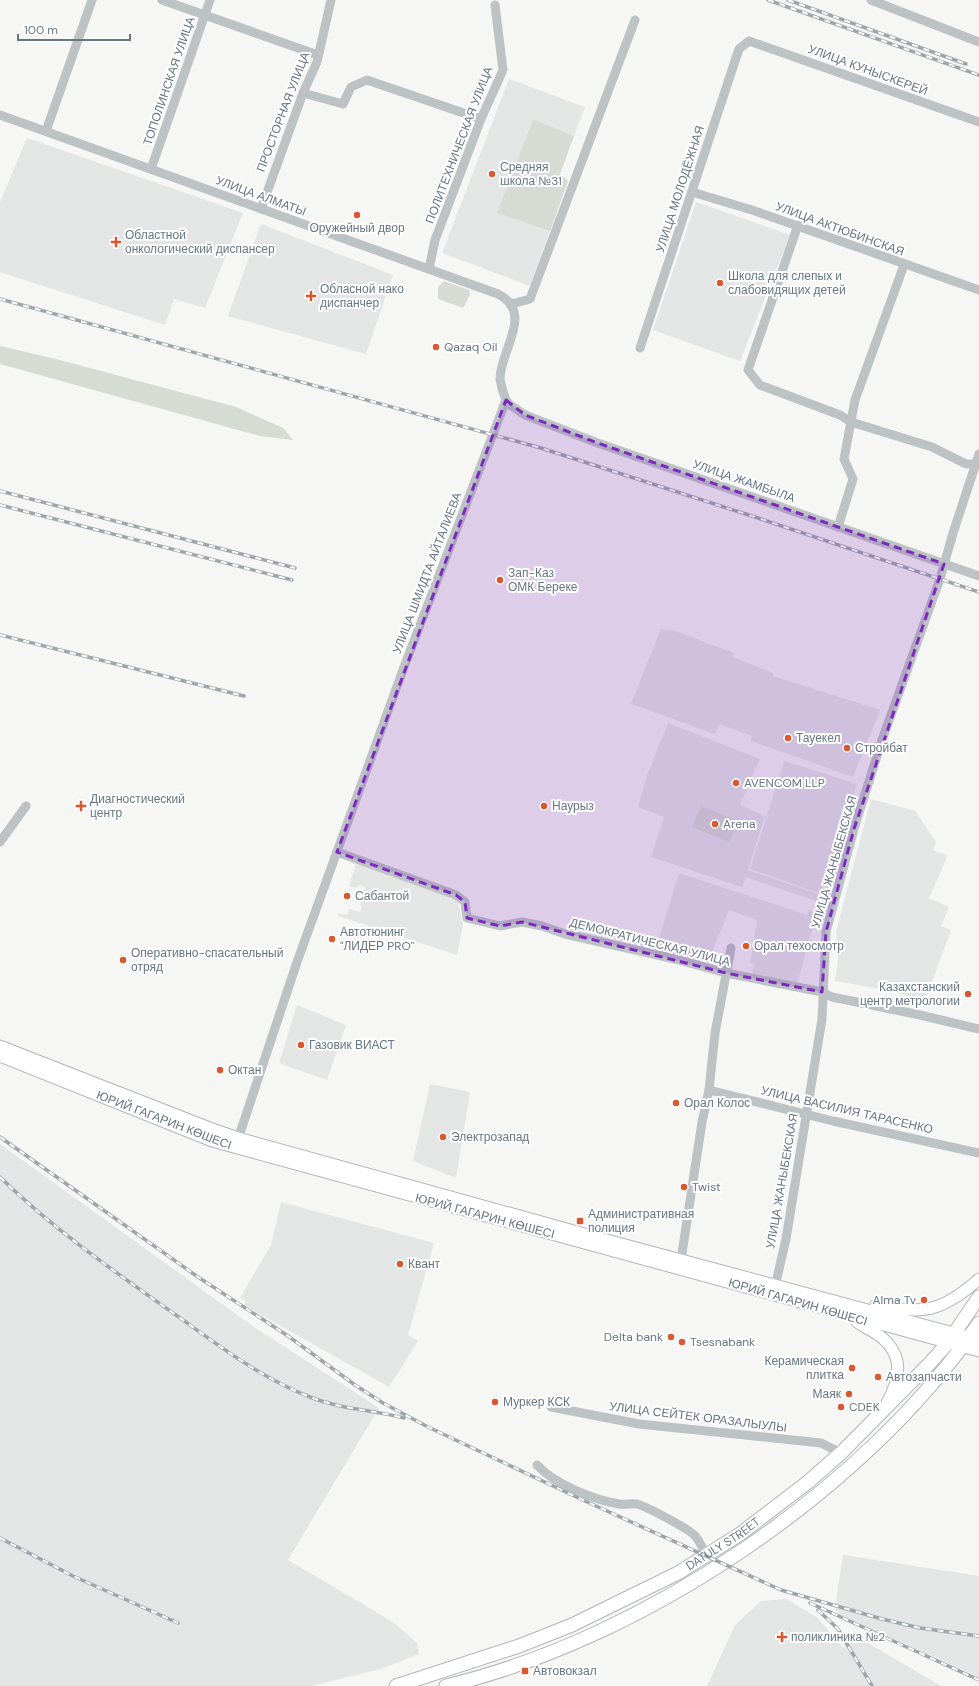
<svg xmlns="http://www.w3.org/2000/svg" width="979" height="1686" viewBox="0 0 979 1686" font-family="'DM Sans',sans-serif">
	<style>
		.built { fill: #e4e5e5 }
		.green { fill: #d6dbd3 }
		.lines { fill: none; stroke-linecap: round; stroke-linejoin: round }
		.major-casing { stroke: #b1b6ba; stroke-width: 13 }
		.highway-casing { stroke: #b1b5b8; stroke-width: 15 }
		.minor { stroke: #bdc2c5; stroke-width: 9 }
		.major { stroke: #fff; stroke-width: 11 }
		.highway { stroke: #fff; stroke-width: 13 }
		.rail-casing { stroke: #9fa6ab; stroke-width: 3.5 }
		.rail { stroke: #fff; stroke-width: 2; stroke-dasharray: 6; stroke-linecap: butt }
		.marked { fill: #7b2cbf; fill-opacity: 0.2; stroke: #7b2cbf; stroke-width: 3; stroke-dasharray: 8 5; stroke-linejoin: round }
		.poi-dot { fill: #d95831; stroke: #fff; stroke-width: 1.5 }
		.labels { text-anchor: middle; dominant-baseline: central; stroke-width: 4; stroke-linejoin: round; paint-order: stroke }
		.street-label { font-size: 12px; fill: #677683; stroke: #fff }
		.poi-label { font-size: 12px; fill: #677683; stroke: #fff; text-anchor: start }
	</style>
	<rect width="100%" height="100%" fill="#f6f6f4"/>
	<g class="built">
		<path d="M509,79L585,107L574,136L533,119L497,213L550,231L530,286L442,253Z"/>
		<path d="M27,138L243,213L205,308L174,299L165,325L0,272V202Z"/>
		<path d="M696,202L790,235L740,361L653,330Z"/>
		<path d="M261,224L393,275L366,354L228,316Z"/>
		<path d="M661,629L669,631L670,629L734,653L733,657L773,673V676L880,710L853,777L751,741L752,736L719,724L715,734L631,704Z"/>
		<path d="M668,723L760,759L740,805L765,816L748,870L821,895L819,902L746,877L742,887L651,857L664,817L638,807L647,775Z"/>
		<path d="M784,761L857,784L821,894L750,869Z"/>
		<path d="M871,799L915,811L936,842L933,851L948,855L929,898L949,907L941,926L951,930L925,1001L892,991L835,981L838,960L836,931Z"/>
		<path d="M356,864L458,900L463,925L457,955L338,916V913L347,915L349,909L360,912L362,906L360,905L365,887L359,885L357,888L349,886Z"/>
		<path d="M679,873L807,915L808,910L817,913L795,991L750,981L754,964L750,963L757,920L729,910L708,962L657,945Z"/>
		<path d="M297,1005L346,1025L327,1080L279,1063Z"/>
		<path d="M430,1084L470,1092L456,1178L413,1161Z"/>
		<path d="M0,1144L254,1327L379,1408L288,1560L393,1622L417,1643L419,1654L381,1669L311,1686H0Z"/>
		<path d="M281,1202L434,1243L408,1335L418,1341L389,1387L244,1305L246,1301L240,1298L271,1245Z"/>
		<path d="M843,1555L979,1576V1677L839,1614L835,1607Z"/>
		<path d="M786,1599L818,1618L843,1648L858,1637L941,1686H707L735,1625L761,1601Z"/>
	</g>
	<g class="green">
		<path d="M533,119L574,136L560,174L568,181L550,231L497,213Z"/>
		<path d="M444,281L469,290L470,295L463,308L438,299V287Z"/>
		<path d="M0,346L56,359L236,407L283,428L293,440L260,436L0,364Z"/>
		<path d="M701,806L738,821L729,842L692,827Z"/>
	</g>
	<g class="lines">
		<defs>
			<g id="major">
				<path d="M0,1046L215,1130L238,1138L588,1235L979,1340"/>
				<path d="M0,1056L212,1141L979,1351"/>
				<path d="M876,1305C923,1315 942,1312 979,1279"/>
				<path d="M857,1322C864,1327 873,1331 880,1336C905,1356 900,1379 887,1403"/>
			</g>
			<g id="highway">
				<path id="s1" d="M396,1686L519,1646L572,1625L678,1573L740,1534L808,1482L841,1453L930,1363L947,1344L979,1297"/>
				<path d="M446,1686C643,1639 865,1490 979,1323"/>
			</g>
		</defs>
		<use href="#major" class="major-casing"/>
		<use href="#highway" class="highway-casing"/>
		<g class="minor">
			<path d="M162,0L318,55"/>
			<path d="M871,0L979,42"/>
			<path d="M303,93L343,104L351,87L367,80L481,119"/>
			<path d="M0,115L498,294C535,313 500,350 500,379C501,386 503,393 506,400L404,667L297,962L236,1145"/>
			<path d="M46,131L92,0"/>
			<path d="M151,169L210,0"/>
			<path d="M692,192L755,211L979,290"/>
			<path d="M261,209L303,93L317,62L331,0"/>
			<path d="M798,225L748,370L760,385L840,415L851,422L932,447L966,464H975"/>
			<path d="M429,269L435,240L481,119L503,70L495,5"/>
			<path d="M512,304L530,299L635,20"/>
			<path d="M640,348L739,49L749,41L979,122"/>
			<path d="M506,400L510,405L525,415L595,442L979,576"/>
			<path d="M838,527L853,479L844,459L855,400L904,265"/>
			<path d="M0,842L26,806"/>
			<path d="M337,852L456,895L465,902L467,918L500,926L522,922L542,926L565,934L675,959L726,973L822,992L832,997L920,1015L979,1029"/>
			<path d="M709,1090L833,1121L979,1153"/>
			<path d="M681,1260L702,1122L709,1090L715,1033L731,948"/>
			<path d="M774,1291L786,1239L822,1019L826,932L854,829L882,740L940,579L953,533L979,454"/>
			<path d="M551,1407L639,1424L821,1443L841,1453"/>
			<path d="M537,1465C554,1484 594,1500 619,1504C625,1505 631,1503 637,1504C645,1506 692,1530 696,1537C700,1542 703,1549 706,1555"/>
		</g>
		<use href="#major" class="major"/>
		<use href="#highway" class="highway"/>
		<defs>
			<g id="rail">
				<path d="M768,0L979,75"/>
				<path d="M788,0L966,64"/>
				<path d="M0,299L541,448L758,518L979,592"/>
				<path d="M0,491L295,568"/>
				<path d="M0,505L292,580"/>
				<path d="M0,635L244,696"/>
				<path d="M0,1137L198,1277L288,1336L355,1385L383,1403L428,1427L585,1501L781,1590L882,1619L920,1628L979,1636"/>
				<path d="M0,1177C53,1229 115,1272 176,1315C218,1345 261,1378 310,1397C340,1409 373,1410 404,1418"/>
				<path d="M0,1538L73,1576L178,1623"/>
				<path d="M810,1603L979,1680"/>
				<path d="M818,1610L838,1629L872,1686"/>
			</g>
		</defs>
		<use href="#rail" class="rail-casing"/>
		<use href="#rail" class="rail"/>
	</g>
	<path class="marked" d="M506,400L525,415L595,442L944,564L854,829L826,932L822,992L726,973L522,922L500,926L467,918L465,902L456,895L337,852Z"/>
	<g class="poi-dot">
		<circle cx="492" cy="174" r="4"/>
		<circle cx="357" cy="215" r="4"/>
		<path d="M114 236h4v4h4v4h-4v4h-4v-4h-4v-4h4z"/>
		<circle cx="720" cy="283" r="4"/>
		<path d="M309 290h4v4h4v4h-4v4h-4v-4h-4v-4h4z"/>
		<circle cx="436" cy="347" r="4"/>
		<circle cx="500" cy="580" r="4"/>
		<circle cx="788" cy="738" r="4"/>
		<circle cx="847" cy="748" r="4"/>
		<circle cx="736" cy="783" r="4"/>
		<path d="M79 800h4v4h4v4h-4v4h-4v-4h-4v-4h4z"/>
		<circle cx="544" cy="806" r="4"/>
		<circle cx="715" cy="824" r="4"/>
		<circle cx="347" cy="896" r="4"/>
		<circle cx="332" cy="939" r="4"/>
		<circle cx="746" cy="946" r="4"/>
		<circle cx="123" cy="960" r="4"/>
		<circle cx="968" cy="994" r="4"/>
		<circle cx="301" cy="1045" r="4"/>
		<circle cx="220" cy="1070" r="4"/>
		<circle cx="676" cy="1103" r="4"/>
		<circle cx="443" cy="1137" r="4"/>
		<circle cx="684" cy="1187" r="4"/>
		<rect x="576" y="1217" width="8" height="8" rx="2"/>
		<circle cx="400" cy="1264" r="4"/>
		<circle cx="924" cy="1300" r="4"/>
		<circle cx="671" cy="1337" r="4"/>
		<circle cx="682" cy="1342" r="4"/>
		<circle cx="852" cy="1368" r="4"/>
		<circle cx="878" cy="1377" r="4"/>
		<circle cx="849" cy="1394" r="4"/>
		<circle cx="495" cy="1402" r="4"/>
		<circle cx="841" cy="1407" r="4"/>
		<path d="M780 1631h4v4h4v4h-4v4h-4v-4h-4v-4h4z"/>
		<rect x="521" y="1667" width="8" height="8" rx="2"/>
	</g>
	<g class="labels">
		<g class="street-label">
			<text transform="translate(868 70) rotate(20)">УЛИЦА КУНЫСКЕРЕЙ</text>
			<text transform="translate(169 81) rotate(-71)">ТОПОЛИНСКАЯ УЛИЦА</text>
			<text transform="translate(283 112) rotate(-69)">ПРОСТОРНАЯ УЛИЦА</text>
			<text transform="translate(459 145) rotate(-69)">ПОЛИТЕХНИЧЕСКАЯ УЛИЦА</text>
			<text transform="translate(680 189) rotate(-72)">УЛИЦА МОЛОДЁЖНАЯ</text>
			<text transform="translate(261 196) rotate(20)">УЛИЦА АЛМАТЫ</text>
			<text transform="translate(840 229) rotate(20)">УЛИЦА АКТЮБИНСКАЯ</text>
			<text transform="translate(744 481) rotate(19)">УЛИЦА ЖАМБЫЛА</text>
			<text transform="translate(427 573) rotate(-69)">УЛИЦА ШМИДТА АЙТАЛИЕВА</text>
			<text transform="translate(834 862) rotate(-74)">УЛИЦА ЖАНЫБЕКСКАЯ</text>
			<text transform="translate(650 942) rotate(14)">ДЕМОКРАТИЧЕСКАЯ УЛИЦА</text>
			<text transform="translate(847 1110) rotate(13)">УЛИЦА ВАСИЛИЯ ТАРАСЕНКО</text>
			<text transform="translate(164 1120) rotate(21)">ЮРИЙ ГАГАРИН КӨШЕСІ</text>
			<text transform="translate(782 1181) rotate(-80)">УЛИЦА ЖАНЫБЕКСКАЯ</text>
			<text transform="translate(485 1216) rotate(15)">ЮРИЙ ГАГАРИН КӨШЕСІ</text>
			<text transform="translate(798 1302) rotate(16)">ЮРИЙ ГАГАРИН КӨШЕСІ</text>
			<text transform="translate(698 1417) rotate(7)">УЛИЦА СЕЙТЕК ОРАЗАЛЫУЛЫ</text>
			<text stroke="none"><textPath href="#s1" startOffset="358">DATULY STREET</textPath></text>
		</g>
		<g class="poi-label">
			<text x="500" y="167">Средняя<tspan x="500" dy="14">школа №31</tspan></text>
			<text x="357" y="228" text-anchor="middle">Оружейный двор</text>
			<text x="125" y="235">Областной<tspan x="125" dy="14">онкологический диспансер</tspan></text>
			<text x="728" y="276">Школа для слепых и<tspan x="728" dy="14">слабовидящих детей</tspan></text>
			<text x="320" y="289">Обласной нако<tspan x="320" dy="14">диспанчер</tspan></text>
			<text x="444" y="347">Qazaq Oil</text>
			<text x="508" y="573">Зап-Каз<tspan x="508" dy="14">ОМК Береке</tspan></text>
			<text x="796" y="738">Тауекел</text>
			<text x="855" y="748">Стройбат</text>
			<text x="744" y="783">AVENCOM LLP</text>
			<text x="90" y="799">Диагностический<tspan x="90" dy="14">центр</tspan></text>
			<text x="552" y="806">Наурыз</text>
			<text x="723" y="824">Arena</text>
			<text x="355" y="896">Сабантой</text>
			<text x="340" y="932">Автотюнинг<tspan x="340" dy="14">"ЛИДЕР PRO"</tspan></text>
			<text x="754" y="946">Орал техосмотр</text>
			<text x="131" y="953">Оперативно-спасательный<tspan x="131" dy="14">отряд</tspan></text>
			<text x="960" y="987" text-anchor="end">Казахстанский<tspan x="960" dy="14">центр метрологии</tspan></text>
			<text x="309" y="1045">Газовик ВИАСТ</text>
			<text x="228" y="1070">Октан</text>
			<text x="684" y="1103">Орал Колос</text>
			<text x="451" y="1137">Электрозапад</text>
			<text x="692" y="1187">Twist</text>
			<text x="588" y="1214">Административная<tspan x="588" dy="14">полиция</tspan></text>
			<text x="408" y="1264">Квант</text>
			<text x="916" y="1300" text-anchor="end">Alma Tv</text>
			<text x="663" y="1337" text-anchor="end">Delta bank</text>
			<text x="690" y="1342">Tsesnabank</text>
			<text x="844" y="1361" text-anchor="end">Керамическая<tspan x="844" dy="14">плитка</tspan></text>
			<text x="886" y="1377">Автозапчасти</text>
			<text x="841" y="1394" text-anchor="end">Маяк</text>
			<text x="503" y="1402">Муркер КСК</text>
			<text x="849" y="1407">CDEK</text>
			<text x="791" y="1637">поликлиника №2</text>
			<text x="533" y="1671">Автовокзал</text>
		</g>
	</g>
	<path d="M18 34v6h112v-6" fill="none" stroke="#677683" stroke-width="2"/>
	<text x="24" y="34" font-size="12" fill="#677683" stroke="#ffffff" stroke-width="3" paint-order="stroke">100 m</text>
</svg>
